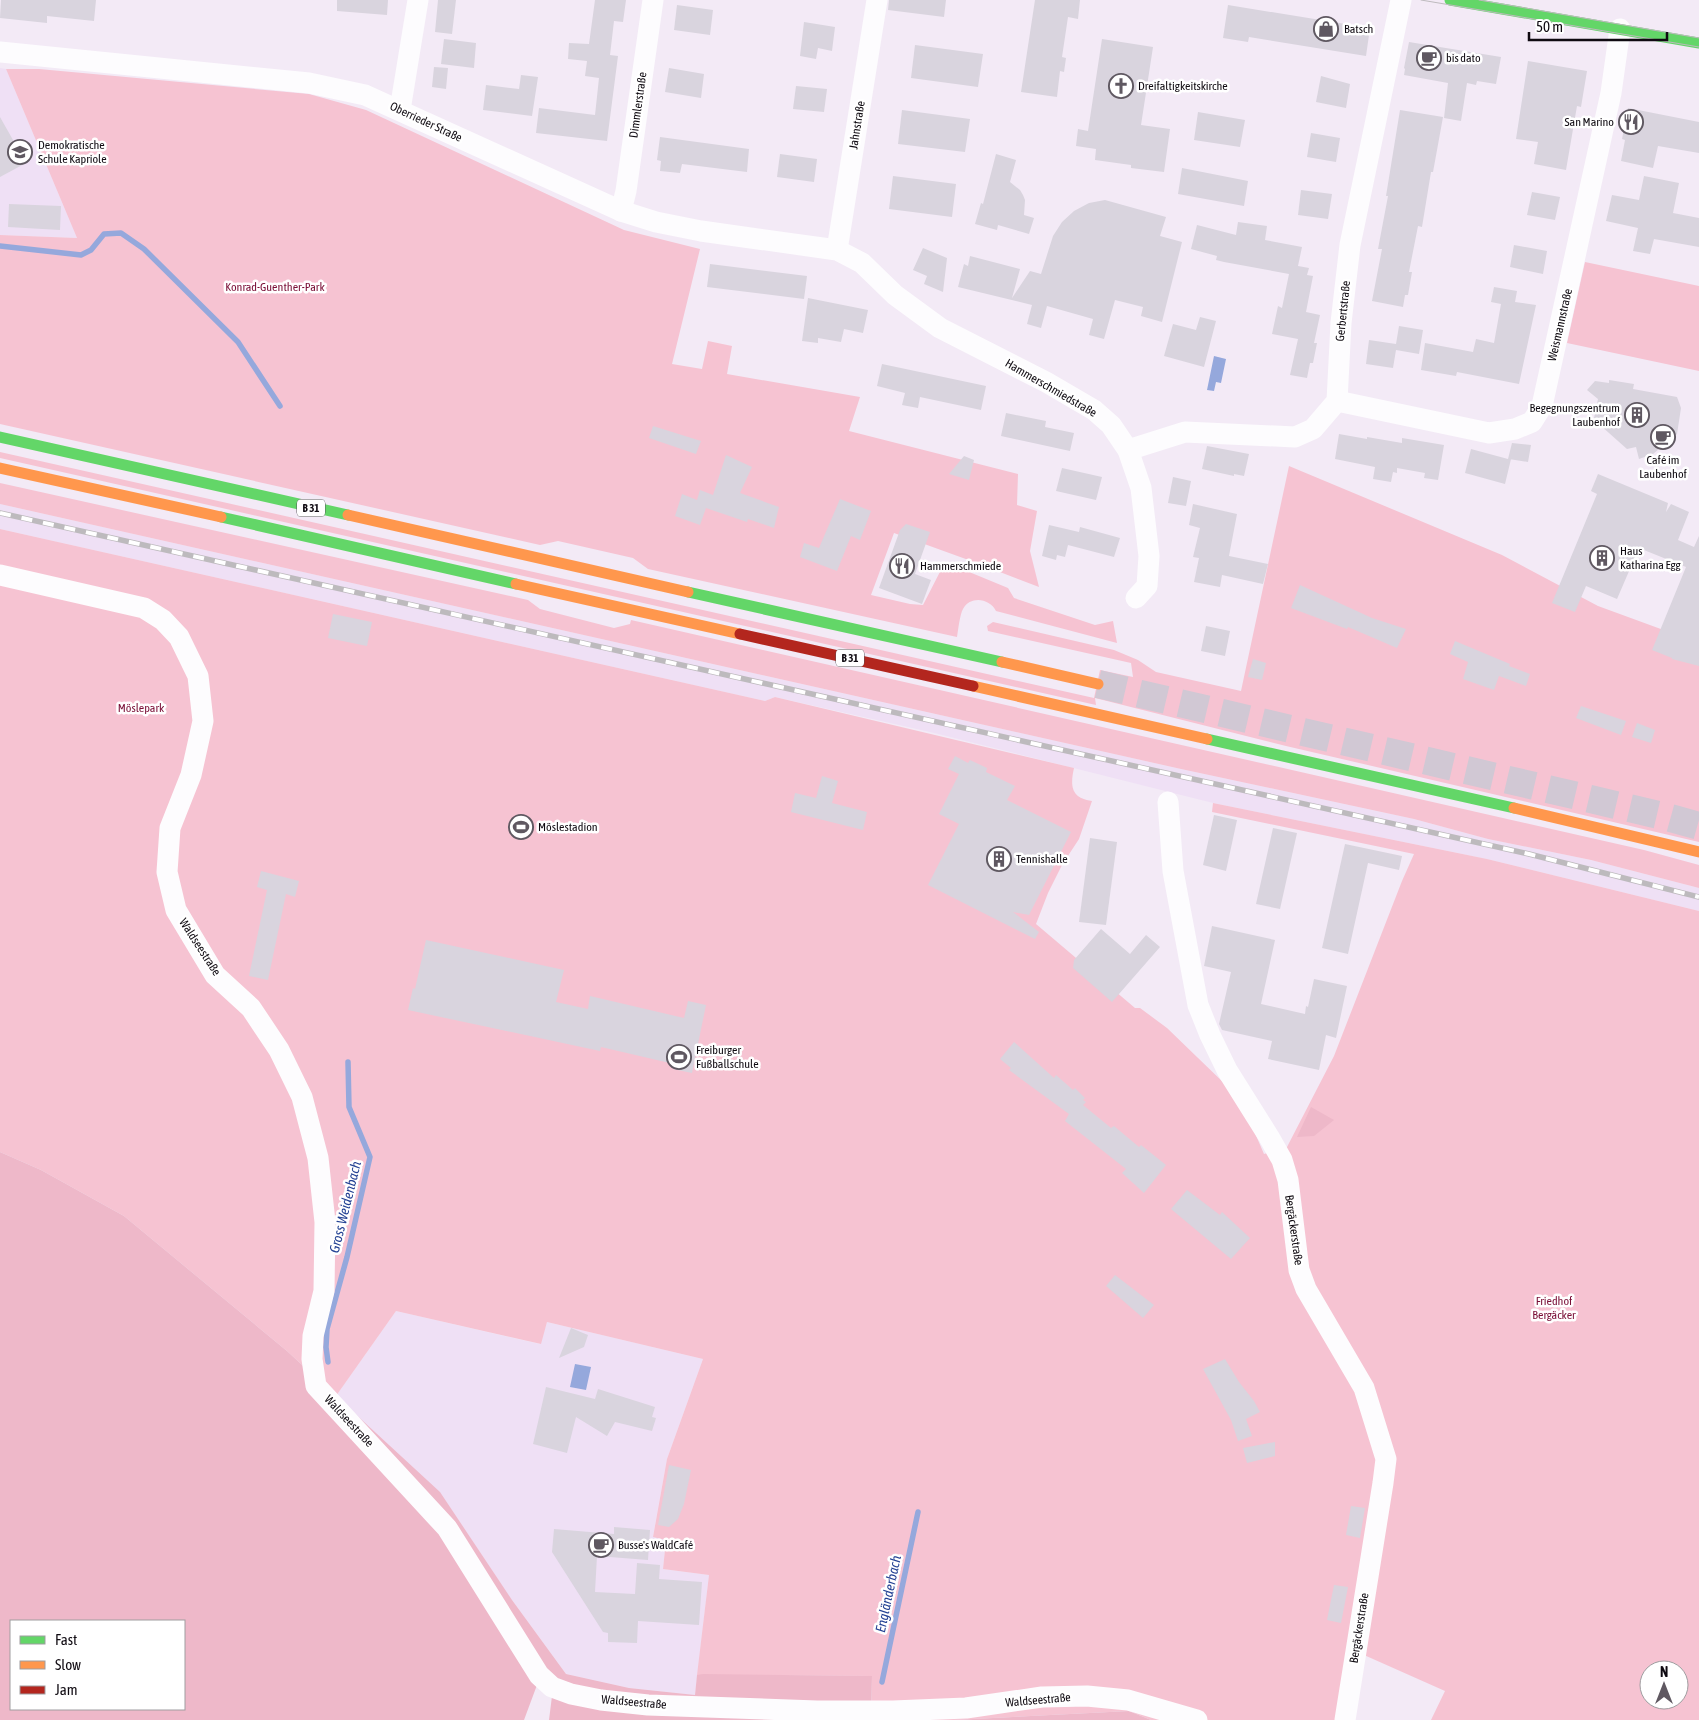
<svg xmlns="http://www.w3.org/2000/svg" width="1699" height="1720" viewBox="0 0 1699 1720" font-family="'Asap Condensed',sans-serif">
	<style>
		.built { fill: #efe0f5 }
		.green { fill: #f6c3d2; fill-rule: evenodd }
		.forest { fill: #eeb8c9; fill-rule: evenodd }
		.water { fill: #95a8dc }
		.lines { fill: none; stroke-linecap: round; stroke-linejoin: round }
		.stream { stroke: #95a8dc; stroke-width: 5.5 }
		.building { fill: #d9d4de }
		.highway-tunnel { stroke: #d1c8d4; stroke-width: 28; stroke-dasharray: 28 14; stroke-linecap: butt }
		.street { stroke: #fdfcfe; stroke-width: 21 }
		.fast { stroke: #63d668; stroke-width: 11 }
		.slow { stroke: #ff974d; stroke-width: 11 }
		.jam { stroke: #b3261e; stroke-width: 11 }
		.tram { stroke: #bdbabd; stroke-width: 1 }
		.rail-casing { stroke: #bdbabd; stroke-width: 5.5 }
		.rail { stroke: #fff; stroke-width: 4; stroke-dasharray: 11; stroke-linecap: butt }
		.labels { text-anchor: middle; dominant-baseline: central; stroke-width: 5; stroke-linejoin: round; paint-order: stroke }
		.shield { fill: #fff; stroke: #575458; stroke-width: 1 }
		.shield-label { font-size: 11px; font-weight: bold; fill: #0f0a11 }
		.poi-label { font-size: 12px; fill: #0f0a11; stroke: #fff; text-anchor: start }
		.street-label { font-size: 12px; fill: #0f0a11; stroke: #fff }
		.park-label { font-size: 12px; fill: #790e36; stroke: #fff }
		.water-label { font-size: 14px; font-style: italic; fill: #244294; stroke: #fff }
	</style>
	<rect width="100%" height="100%" fill="#f3eaf6"/>
	<g class="built">
		<path d="M0,68L6,69L77,238L0,235Z"/>
		<path d="M0,504L1181,769L1414,819L1488,839L1591,860L1699,888V911L1487,859L1213,803L930,732L775,697L765,701L0,529Z"/>
		<path d="M396,1311L540,1344L547,1322L703,1359L667,1459L653,1536L666,1539L663,1569L709,1575L695,1695L629,1688L566,1674L512,1600L336,1396Z"/>
	</g>
	<g class="green">
		<path d="M6,69H39L309,94L366,110L624,230L700,249L672,364L702,369L708,341L732,346L727,374L860,397L849,431L1018,474L1017,505L1037,511L1030,551L1039,587L974,562L894,533L871,595L910,604L923,605L945,562L1008,588L1014,598L1095,625L1113,621L1117,643L996,611C990,599 971,595 963,609C960,614 958,630 957,637L648,569L633,558L558,541L540,545L0,424V235L77,238Z"/>
		<path d="M1585,262L1699,286V371L1567,343Z"/>
		<path d="M0,452L1094,698L1100,670L1133,677L1131,663L988,631L987,626L993,622L1114,650L1138,660L1156,672L1241,691L1289,466L1502,555L1598,606L1699,643V842L1286,746L1095,698L1096,705L0,458Z"/>
		<path d="M0,483L528,600L540,609L614,628L630,624L631,620L1644,850L1699,865V888L1591,860L1488,839L1414,819L1181,769L0,504Z"/>
		<path d="M0,529L765,701L775,697L1074,768C1070,786 1071,798 1092,801L1079,839L1062,865L1048,893L1036,924L1135,1008H1140L1167,1028L1227,1086L1245,1110L1264,1154L1287,1147L1334,1056L1402,881L1414,854L1212,812L1213,803L1487,859L1699,911V1720H1431L1445,1691L1364,1655L1352,1720H1151L1129,1711L953,1720H871L872,1676L697,1675L709,1575L663,1569L666,1540L653,1537L667,1459L703,1359L547,1322L541,1344L396,1311L336,1396L287,1351L124,1216L41,1170L0,1152ZM1649,1670H1679V1700H1649Z"/>
	</g>
	<g class="forest">
		<path d="M1311,1107L1334,1120L1314,1136L1297,1137Z"/>
		<path d="M0,1152L41,1170L124,1216L287,1351L440,1492L512,1600L566,1674L629,1688L695,1695L697,1675L703,1674L872,1676L871,1720H549L552,1696L537,1685L524,1720H0ZM11,1621H184V1709H11Z"/>
		<path d="M1129,1711L1151,1720H953Z"/>
	</g>
	<g class="water">
		<path d="M1214,356L1226,359L1221,383L1216,382L1214,391L1207,390Z"/>
		<path d="M575,1364L591,1367L586,1390L570,1387Z"/>
	</g>
	<g class="lines">
		<g class="stream">
			<path d="M0,246L81,255L91,250L104,234L121,233L144,249L238,342L280,406"/>
			<path d="M328,1362L326,1347L327,1329L347,1257L370,1157L349,1107L348,1062"/>
			<path d="M882,1682L918,1512"/>
		</g>
	</g>
	<g class="building">
		<path d="M1,0H96L94,21L47,16V23L0,18Z"/>
		<path d="M337,0H388L387,15L337,11Z"/>
		<path d="M438,0H456L452,34L435,32Z"/>
		<path d="M595,0H626L623,22L614,21L610,55L618,56L607,141L536,133L539,108L595,115L599,78L585,76L587,61L568,59L569,43L589,44Z"/>
		<path d="M889,0H946L944,17L888,10Z"/>
		<path d="M1035,0H1080L1078,19L1068,17L1062,57L1066,58L1064,72L1060,71L1057,97L1021,92Z"/>
		<path d="M677,5L713,10L710,35L674,30Z"/>
		<path d="M1228,5L1370,28L1366,56L1249,37L1248,42L1223,38Z"/>
		<path d="M804,22L835,27L832,51L818,48L816,59L800,56Z"/>
		<path d="M444,39L476,43L474,68L441,64Z"/>
		<path d="M1102,39L1153,47L1141,125L1170,129L1164,172L1131,168V165L1095,160L1096,149L1076,146L1078,129L1088,131Z"/>
		<path d="M1409,42L1501,57L1496,84L1477,81L1476,85L1467,83L1461,121L1444,118L1448,83L1404,75L1405,69L1404,68Z"/>
		<path d="M915,45L983,54L978,87L911,78Z"/>
		<path d="M1528,61L1587,71L1581,107L1577,106L1566,170L1534,164L1538,142L1516,139Z"/>
		<path d="M434,67L448,68L446,89L432,87Z"/>
		<path d="M669,68L704,74L701,98L665,92Z"/>
		<path d="M521,75L538,77L532,116L483,110L486,85L519,89Z"/>
		<path d="M1321,76L1350,84L1346,108L1316,102Z"/>
		<path d="M796,86L827,89L824,112L793,109Z"/>
		<path d="M1628,108L1699,122V153L1658,146L1653,168L1621,161L1625,140L1622,139Z"/>
		<path d="M902,110L970,119L965,152L898,144Z"/>
		<path d="M1400,110L1443,117L1433,172H1431L1422,227L1418,226L1409,272H1412L1408,295H1405L1403,307L1372,301L1382,249H1378L1388,196H1386Z"/>
		<path d="M1198,112L1245,120L1240,147L1194,140Z"/>
		<path d="M0,117L26,163L0,177Z"/>
		<path d="M1311,133L1340,138L1336,162L1307,157Z"/>
		<path d="M660,137L749,149L747,172L682,164L680,173L660,171L661,161L657,160Z"/>
		<path d="M780,154L817,159L814,182L777,177Z"/>
		<path d="M996,154L1016,160L1010,182L1020,190L1023,195L1025,200L1024,215L1034,218L1029,234L998,225L997,230L975,224L981,203L983,204Z"/>
		<path d="M1182,168L1248,181L1244,206L1178,194Z"/>
		<path d="M893,176L956,184L952,217L889,209Z"/>
		<path d="M1644,176L1679,183L1673,213L1699,218V247L1654,239L1650,254L1633,251L1638,228L1606,221L1612,195L1639,200Z"/>
		<path d="M1301,190L1332,194L1328,219L1298,215Z"/>
		<path d="M1532,192L1560,197L1555,220L1527,215Z"/>
		<path d="M1105,200L1166,217L1160,236L1182,242L1162,322L1141,316L1143,307L1115,300L1104,339L1089,335L1093,319L1047,306L1041,328L1027,324L1032,305L958,287L964,264L968,266L970,256L1020,269L1012,298L1030,271L1041,274L1053,236L1062,222L1074,211L1089,203Z"/>
		<path d="M9,204L61,206L60,230L8,227Z"/>
		<path d="M1238,222L1267,226L1265,240L1302,247L1298,266L1309,268L1307,275L1313,276L1306,312L1320,315L1314,343H1317L1313,363H1310L1307,378L1290,375L1298,339L1272,334L1278,306L1282,308L1289,274L1224,262L1216,260L1217,256L1191,249L1197,225L1236,235Z"/>
		<path d="M1514,245L1547,251L1543,274L1510,267Z"/>
		<path d="M923,248L947,258L943,292L924,284L927,276L913,270Z"/>
		<path d="M710,264L807,276L804,299L707,287Z"/>
		<path d="M1494,287L1517,291L1515,302L1536,305L1519,384L1457,372L1456,376L1421,370L1425,343L1473,352L1476,339L1494,343L1501,304L1491,302Z"/>
		<path d="M808,298L868,310L863,333L844,329L841,342L818,338V343L802,341Z"/>
		<path d="M1200,317L1216,321L1204,367L1164,356L1173,324L1196,330Z"/>
		<path d="M1399,326L1423,330L1419,354L1396,350L1393,368L1366,364L1369,340L1396,344Z"/>
		<path d="M882,364L986,386L981,410L920,397L918,408L902,405L905,393L877,386Z"/>
		<path d="M1609,380L1634,384L1633,389L1677,397L1681,408L1677,434L1653,454L1639,459L1636,447L1627,449L1600,425L1593,423L1598,399L1587,390L1595,381L1609,383Z"/>
		<path d="M1006,413L1046,421L1045,427L1074,433L1070,451L1001,436Z"/>
		<path d="M653,426L701,441L696,454L649,438Z"/>
		<path d="M1339,434L1367,439V437L1402,443V438L1444,445L1438,480L1424,478L1425,473L1397,468V473L1393,472L1391,482L1373,479L1375,467L1335,459Z"/>
		<path d="M1512,443L1531,445L1528,462L1509,459H1511L1505,484L1465,473L1471,449L1508,459Z"/>
		<path d="M1207,446L1249,454L1244,476L1234,474V476L1202,469Z"/>
		<path d="M726,455L752,467L740,493L779,507L774,528L748,519L747,522L706,508L700,525L675,516L682,494L697,500L700,490L713,495Z"/>
		<path d="M964,456L974,460L969,480L949,474Z"/>
		<path d="M1062,468L1102,477L1096,500L1056,491Z"/>
		<path d="M1598,474L1668,503L1666,512L1671,504L1689,512L1678,540L1694,547L1699,536V666L1672,659V658L1652,650L1686,567L1639,548L1617,599L1586,586L1575,612L1552,603L1597,494L1591,491Z"/>
		<path d="M1173,477L1191,481L1186,506L1168,503Z"/>
		<path d="M840,499L871,511L860,540L851,536L837,571L800,557L804,543L819,548Z"/>
		<path d="M1193,504L1237,514L1229,556L1268,564L1263,584L1222,575L1220,587L1194,582L1199,558L1193,557L1200,528L1189,525Z"/>
		<path d="M906,524L930,532L915,574L931,580L922,604L879,588L900,530Z"/>
		<path d="M1049,525L1079,532L1080,527L1120,538L1114,557L1068,545L1065,557L1057,555L1056,560L1042,556Z"/>
		<path d="M1300,585L1372,618L1406,629L1397,648L1348,627L1347,629L1291,608Z"/>
		<path d="M333,614L372,622L367,646L328,638Z"/>
		<path d="M1206,626L1230,631L1225,656L1201,651Z"/>
		<path d="M1455,641L1510,664L1509,666L1530,674L1526,686L1499,676L1494,690L1463,679L1468,662L1450,654Z"/>
		<path d="M1253,659L1266,663L1262,680L1248,677Z"/>
		<path d="M1581,706L1626,721L1621,735L1576,718Z"/>
		<path d="M1637,723L1655,730L1651,743L1632,737Z"/>
		<path d="M955,756L968,763L970,760L987,768L986,772L1015,786L1007,800L1071,832L1029,915L1013,912L1039,932L1035,939L928,885L959,824L939,814L959,774L948,769Z"/>
		<path d="M822,776L838,781L832,803L867,812L863,830L791,812L795,793L816,798Z"/>
		<path d="M1214,815L1237,820L1226,871L1203,865Z"/>
		<path d="M1273,828L1297,833L1280,909L1256,904Z"/>
		<path d="M1090,838L1117,842L1106,925L1079,922Z"/>
		<path d="M1345,844L1402,856L1399,870L1368,863L1348,954L1322,948Z"/>
		<path d="M261,871L299,881L295,897L286,894L268,980L249,976L267,890L257,887Z"/>
		<path d="M1212,926L1275,940L1261,1004L1305,1014L1306,1006L1308,1007L1314,979L1347,986L1336,1038L1326,1035L1319,1070L1268,1059L1272,1041L1222,1030L1219,1024L1231,972L1204,966Z"/>
		<path d="M1101,929L1130,954L1146,935L1160,947L1112,1002L1073,968L1074,960Z"/>
		<path d="M426,940L564,970L556,1002L588,1009L590,996L684,1018L688,1001L706,1005L692,1073L673,1069L674,1064L601,1047L600,1051L408,1010L413,988L415,989Z"/>
		<path d="M1014,1042L1054,1078L1056,1075L1073,1090L1075,1088L1085,1098L1083,1100L1086,1102L1083,1105L1111,1128L1114,1126L1139,1147L1141,1145L1166,1165L1144,1193L1122,1173L1126,1169L1065,1121L1069,1114L1009,1070L1011,1068L1000,1059Z"/>
		<path d="M1187,1190L1220,1215L1222,1212L1250,1238L1231,1259L1171,1209Z"/>
		<path d="M1115,1275L1154,1305L1143,1318L1106,1286Z"/>
		<path d="M571,1328L588,1335L584,1347L559,1358Z"/>
		<path d="M1225,1359L1239,1382L1254,1401L1260,1412L1246,1419L1252,1436L1238,1441L1231,1420L1203,1369Z"/>
		<path d="M546,1387L595,1399L598,1389L655,1407L652,1417L656,1418L652,1431L615,1422L607,1436L576,1417L567,1453L533,1444Z"/>
		<path d="M1275,1442V1456L1247,1463L1243,1448Z"/>
		<path d="M669,1465L691,1470L684,1504L678,1519L669,1527L658,1525Z"/>
		<path d="M1351,1506L1365,1508L1360,1538L1346,1535Z"/>
		<path d="M614,1527L650,1530L648,1560L597,1556L595,1592L635,1594L637,1563L660,1565L659,1579L702,1582L699,1625L638,1621L637,1643L608,1642V1633L603,1632L552,1552L554,1529L614,1534Z"/>
		<path d="M1334,1585L1348,1587L1341,1623L1327,1620Z"/>
	</g>
	<g class="lines">
		<path class="highway-tunnel" d="M1098,684L1663,816L1699,826"/>
		<g class="street">
			<path d="M0,52L309,83L365,95L621,211L656,222L701,231L837,250L862,263L895,295L940,328L1046,382L1094,410L1111,425L1128,450L1141,488L1149,556L1147,586L1136,598"/>
			<path d="M400,110L418,0"/>
			<path d="M621,211L626,191L653,0"/>
			<path d="M837,250L877,0"/>
			<path d="M1337,401L1489,433L1515,429L1532,422L1542,406L1611,93L1620,29"/>
			<path d="M1128,450L1185,432L1295,437L1313,429L1337,401L1341,323L1350,245L1401,0"/>
			<path d="M0,575L144,608L163,620L179,637L198,676L203,721L191,775L170,828L167,872L176,910L215,975L251,1008L279,1050L302,1097L318,1158L325,1222L324,1291L313,1336L312,1359L316,1386L447,1528L539,1675L552,1687L571,1694L601,1700L648,1705L817,1711H893L966,1708L1042,1697L1087,1696L1128,1700L1197,1720"/>
			<path d="M1168,802L1173,871L1198,1005L1210,1035L1227,1070L1269,1137L1282,1160L1288,1180L1299,1270L1306,1289L1364,1388L1386,1459L1383,1483L1345,1720"/>
		</g>
		<g class="fast">
			<path d="M1450,0L1699,43"/>
			<path d="M0,437L348,515"/>
			<path d="M221,517L516,584"/>
			<path d="M688,592L1002,662"/>
			<path d="M1207,739L1514,808"/>
		</g>
		<g class="slow">
			<path d="M0,468L221,517"/>
			<path d="M348,515L688,592"/>
			<path d="M516,584L740,634"/>
			<path d="M1002,662L1098,684"/>
			<path d="M973,686L1207,739"/>
			<path d="M1514,808L1699,852"/>
		</g>
		<path class="jam" d="M740,634L973,686"/>
		<g class="tram">
			<path d="M1421,0L1699,47"/>
			<path d="M1479,0L1699,38"/>
		</g>
		<defs>
			<path id="rail" d="M0,513L1529,854L1699,897"/>
		</defs>
		<use href="#rail" class="rail-casing"/>
		<use href="#rail" class="rail"/>
	</g>
	<defs>
		<symbol id="shop-ring" viewBox="-11 -11 22 22"><circle r="9.5" fill="#fff" stroke="#5f5861" stroke-width="1.5"/><path d="M-5-2.5h2.3a2.7 3.5 0 0 1 5.4 0H5L5.5 6h-11ZM-1.5-2.5h3a1.5 2.3 0 0 0-3 0Z" fill="#5f5861"/></symbol>
		<symbol id="cafe-ring" viewBox="-11 -11 22 22"><circle r="9.5" fill="#fff" stroke="#5f5861" stroke-width="1.5"/><path d="M-5.5-4.5H6V0H3Q3 3.5 0 3.5H-2.5Q-5.5 3.5-5.5 0ZM3-3.2v2h1.7v-2ZM-6 4.5H4V6H-6Z" fill="#5f5861"/></symbol>
		<symbol id="church-ring" viewBox="-11 -11 22 22"><circle r="9.5" fill="#fff" stroke="#5f5861" stroke-width="1.5"/><path d="M-1.2-6h2.4v3.5h3.3v2.4h-3.3V6h-2.4V-.1h-3.3v-2.4h3.3Z" fill="#5f5861"/></symbol>
		<symbol id="restaurant-ring" viewBox="-11 -11 22 22"><circle r="9.5" fill="#fff" stroke="#5f5861" stroke-width="1.5"/><path d="M-5-6h1v4h1v-4h1v4h1v-4h1v5L-1.5 .5V6h-2V.5L-5-1ZM5-6V6H3V1.5H1.5Q1.5-4 5-6Z" fill="#5f5861"/></symbol>
		<symbol id="school-ring" viewBox="-11 -11 22 22"><circle r="9.5" fill="#fff" stroke="#5f5861" stroke-width="1.5"/><path d="M0-5L7-2L0 1L-7-2ZM-4 1L0 2.5L4 1V4Q0 6-4 4Z" fill="#5f5861"/></symbol>
		<symbol id="building-ring" viewBox="-11 -11 22 22"><circle r="9.5" fill="#fff" stroke="#5f5861" stroke-width="1.5"/><path d="M-4-6H4V6H1V3H-1V6H-4ZM-2.5-4.3h1.7v1.8h-1.7ZM.8-4.3h1.7v1.8H.8ZM-2.5-1h1.7V.8h-1.7ZM.8-1h1.7V.8H.8Z" fill="#5f5861"/></symbol>
		<symbol id="stadium-ring" viewBox="-11 -11 22 22"><circle r="9.5" fill="#fff" stroke="#5f5861" stroke-width="1.5"/><path d="M0-5a6.5 5 0 1 0 0 10a6.5 5 0 1 0 0-10ZM-3.5-1.8h7v3.6h-7Z" fill="#5f5861"/></symbol>
	</defs>
	<g fill-rule="evenodd">
		<use href="#shop-ring" x="1312" y="15" width="28" height="28"/>
		<use href="#cafe-ring" x="1415" y="44" width="28" height="28"/>
		<use href="#church-ring" x="1107" y="72" width="28" height="28"/>
		<use href="#restaurant-ring" x="1617" y="108" width="28" height="28"/>
		<use href="#school-ring" x="6" y="138" width="28" height="28"/>
		<use href="#building-ring" x="1623" y="401" width="28" height="28"/>
		<use href="#cafe-ring" x="1649" y="423" width="28" height="28"/>
		<use href="#building-ring" x="1588" y="544" width="28" height="28"/>
		<use href="#restaurant-ring" x="888" y="552" width="28" height="28"/>
		<use href="#stadium-ring" x="507" y="813" width="28" height="28"/>
		<use href="#building-ring" x="985" y="845" width="28" height="28"/>
		<use href="#stadium-ring" x="665" y="1043" width="28" height="28"/>
		<use href="#cafe-ring" x="587" y="1531" width="28" height="28"/>
	</g>
	<g class="labels">
		<g class="shield">
			<rect x="297" y="499.5" width="28" height="17" rx="4"/>
			<rect x="836" y="649.5" width="28" height="17" rx="4"/>
		</g>
		<g class="shield-label">
			<text x="311" y="508">B 31</text>
			<text x="850" y="658">B 31</text>
		</g>
		<g class="poi-label">
			<text x="1344" y="29">Batsch</text>
			<text x="1446" y="58">bis dato</text>
			<text x="1138" y="86">Dreifaltigkeitskirche</text>
			<text x="1614" y="122" text-anchor="end">San Marino</text>
			<text x="38" y="145">Demokratische<tspan x="38" dy="14">Schule Kapriole</tspan></text>
			<text x="1620" y="408" text-anchor="end">Begegnungszentrum<tspan x="1620" dy="14">Laubenhof</tspan></text>
			<text x="1663" y="460" text-anchor="middle">Café im<tspan x="1663" dy="14">Laubenhof</tspan></text>
			<text x="1620" y="551">Haus<tspan x="1620" dy="14">Katharina Egg</tspan></text>
			<text x="920" y="566">Hammerschmiede</text>
			<text x="538" y="827">Möslestadion</text>
			<text x="1016" y="859">Tennishalle</text>
			<text x="696" y="1050">Freiburger<tspan x="696" dy="14">Fußballschule</tspan></text>
			<text x="618" y="1545">Busse's WaldCafé</text>
		</g>
		<g class="street-label">
			<text transform="translate(638 105) rotate(-82)">Dimmlerstraße</text>
			<text transform="translate(426 122) rotate(25)">Oberrieder Straße</text>
			<text transform="translate(857 125) rotate(-81)">Jahnstraße</text>
			<text transform="translate(1343 311) rotate(-84)">Gerbertstraße</text>
			<text transform="translate(1560 325) rotate(-77)">Weismannstraße</text>
			<text transform="translate(1051 388) rotate(30)">Hammerschmiedstraße</text>
			<text transform="translate(200 947) rotate(57)">Waldseestraße</text>
			<text transform="translate(1294 1230) rotate(82)">Bergäckerstraße</text>
			<text transform="translate(349 1421) rotate(47)">Waldseestraße</text>
			<text transform="translate(1359 1628) rotate(-81)">Bergäckerstraße</text>
			<text transform="translate(1038 1700) rotate(-5)">Waldseestraße</text>
			<text transform="translate(634 1702) rotate(5)">Waldseestraße</text>
		</g>
		<g class="park-label">
			<text x="275" y="287">Konrad-Guenther-Park</text>
			<text x="141" y="708">Möslepark</text>
			<text x="1554" y="1301">Friedhof<tspan x="1554" dy="14">Bergäcker</tspan></text>
		</g>
		<g class="water-label">
			<text transform="translate(345 1207) rotate(-76)">Gross Weidenbach</text>
			<text transform="translate(888 1594) rotate(-78)">Engländerbach</text>
		</g>
	</g>
	<rect x="10" y="1620" width="175" height="90" fill="#ffffff" stroke="#9f9da0"/>
	<rect x="20" y="1636" width="25" height="8" fill="#63d668" stroke="#9f9da0"/>
	<text x="55" y="1645" font-size="15" fill="#0f0a11">Fast</text>
	<rect x="20" y="1661" width="25" height="8" fill="#ff974d" stroke="#9f9da0"/>
	<text x="55" y="1670" font-size="15" fill="#0f0a11">Slow</text>
	<rect x="20" y="1686" width="25" height="8" fill="#b3261e" stroke="#9f9da0"/>
	<text x="55" y="1695" font-size="15" fill="#0f0a11">Jam</text>
	<g transform="translate(1664 1685)"><circle r="24" fill="#ffffff" stroke="#9f9da0"/>
	<path d="M0-4L9 19L0 12L-9 19Z" fill="#5f5861"/>
	<text y="-8" font-size="14" font-weight="bold" text-anchor="middle" fill="#0f0a11">N</text>
	</g>
	<path d="M1529 32v8h138v-8" fill="none" stroke="#0f0a11" stroke-width="2.5"/>
	<text x="1536" y="32" font-size="15" fill="#0f0a11" stroke="#ffffff" stroke-width="4" paint-order="stroke">50 m</text>
</svg>
